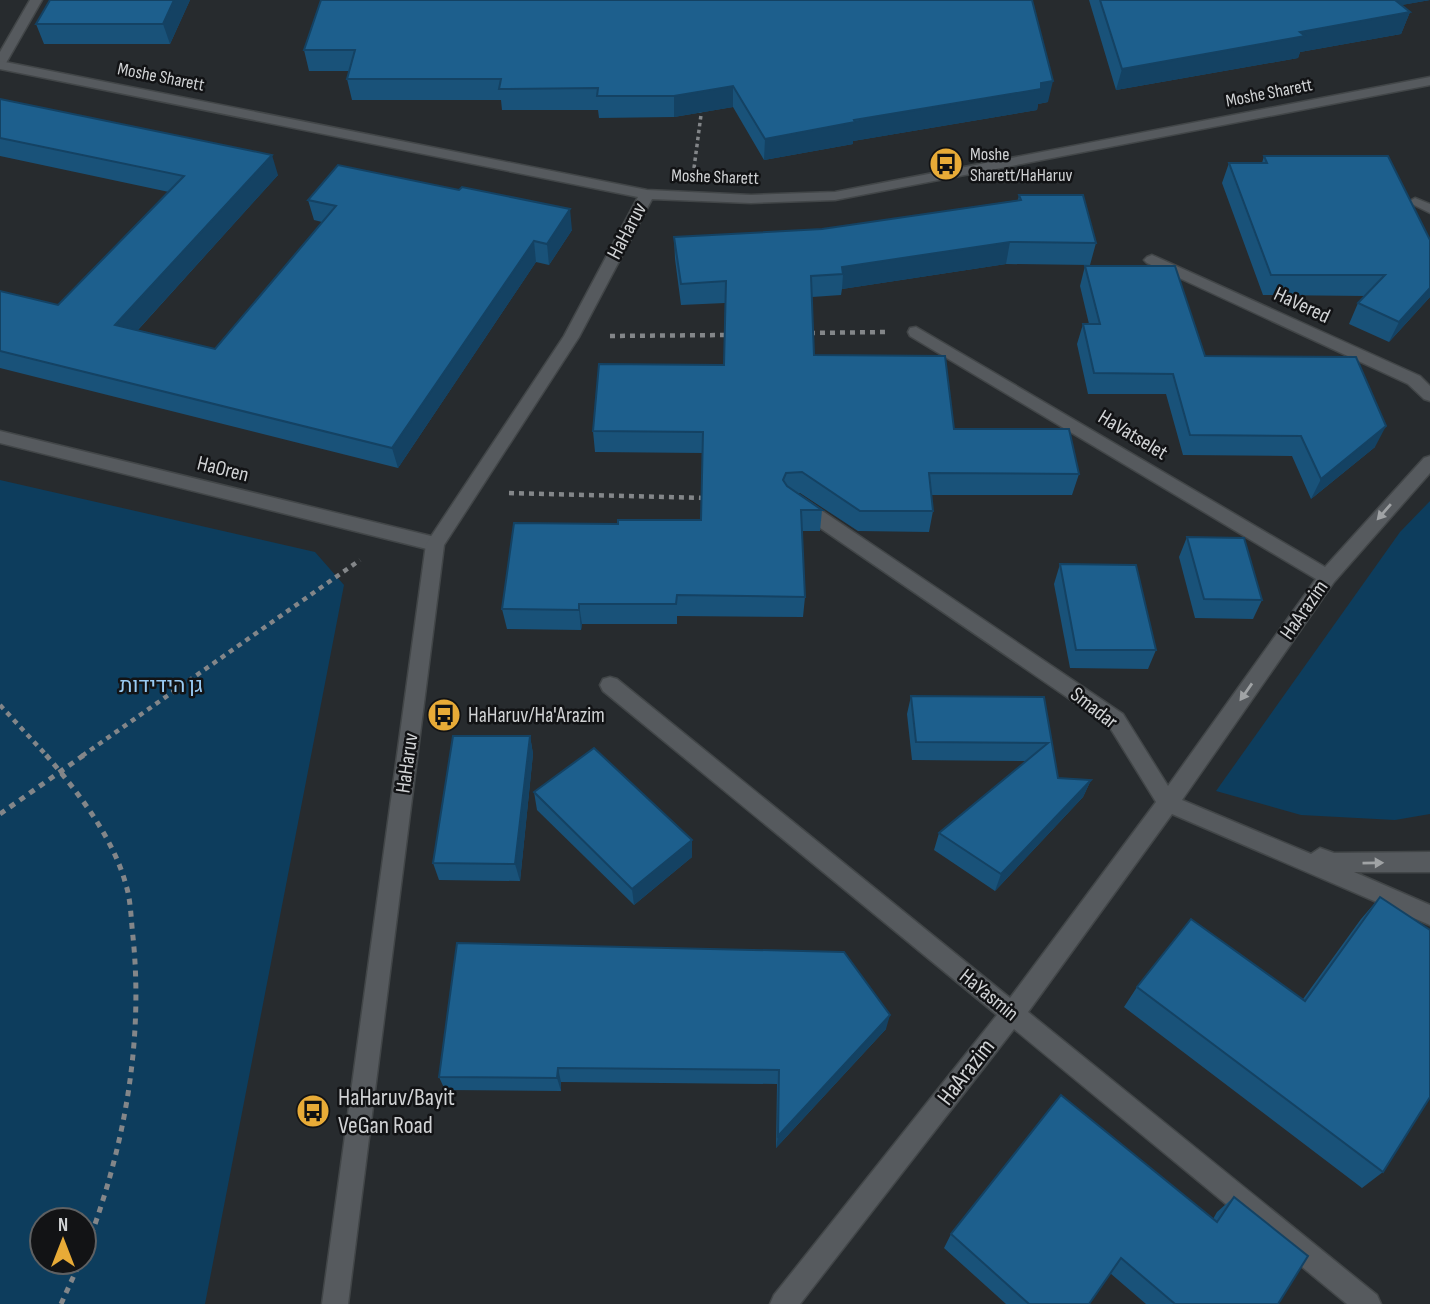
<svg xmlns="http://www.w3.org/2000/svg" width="1430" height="1304" viewBox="0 0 1430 1304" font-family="'Sofia Sans Condensed',Heebo,sans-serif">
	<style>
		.green { fill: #0d3d5d; fill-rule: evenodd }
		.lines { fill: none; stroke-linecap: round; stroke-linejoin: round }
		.service-casing { stroke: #424648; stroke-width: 3 }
		.minor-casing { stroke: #424648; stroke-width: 3 }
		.tertiary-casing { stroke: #424648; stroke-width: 3 }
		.path-far2 { stroke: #838689; stroke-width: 3.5; stroke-dasharray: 3.5 3.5; stroke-linecap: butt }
		.path-far1 { stroke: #838689; stroke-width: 4.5; stroke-dasharray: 5 5; stroke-linecap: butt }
		.path { stroke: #838689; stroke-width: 5; stroke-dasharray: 6 6; stroke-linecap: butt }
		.service { fill: #565a5e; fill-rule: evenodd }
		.minor { fill: #565a5e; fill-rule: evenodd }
		.tertiary { fill: #565a5e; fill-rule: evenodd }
		.wall { fill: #195279 }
		.shaded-wall { fill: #144263 }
		.building { fill: #1d5f8d; stroke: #144263; stroke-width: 2 }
		.oneway { fill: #a0a3a5 }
		.labels { text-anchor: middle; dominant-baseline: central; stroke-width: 5; stroke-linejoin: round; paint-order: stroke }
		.far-street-label { font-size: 18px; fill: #d1d3d5; stroke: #121315 }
		.far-poi-label { font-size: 18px; fill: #d1d3d5; stroke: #121315; text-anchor: start }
		.street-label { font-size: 21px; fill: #d1d3d5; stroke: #121315 }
		.park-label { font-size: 21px; fill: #99caf2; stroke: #121315 }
		.poi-label { font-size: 21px; fill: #d1d3d5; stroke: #121315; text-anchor: start }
		.near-street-label { font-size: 24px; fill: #d1d3d5; stroke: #121315 }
		.near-poi-label { font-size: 24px; fill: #d1d3d5; stroke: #121315; text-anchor: start }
	</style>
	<rect width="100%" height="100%" fill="#272b2e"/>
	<g class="green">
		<path d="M0,480L315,552L344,585L205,1304H0ZM84,1220V1262H42V1220Z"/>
		<path d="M1430,501V814L1395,820L1301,815L1216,791L1400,532Z"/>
	</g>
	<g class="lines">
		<defs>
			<path id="service" d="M30,0H42L6,63L0,67V52Z"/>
			<g id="minor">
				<path d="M1415,198L1430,204V213L1408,202Z"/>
				<path d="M1152,255L1420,376L1430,386V401L1424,399L1408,384L1147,263L1144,260L1147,257Z"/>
				<path d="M916,327L1325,567L1424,458L1430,456V473L1334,582L1182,800L1311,854L1320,848L1334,853L1430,852V872H1354L1430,905V925L1172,814L1028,1012L1377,1295L1381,1304H1347L1014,1029L800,1304H770L774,1295L997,1015L603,691L600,685L603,679L610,677L617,679L1010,998L1156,802L1109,726L794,510L791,505L794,500H806L1123,714L1168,786L1316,579L910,336L908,332L910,328Z"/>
				<path d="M0,431L435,537L441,539L444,544L441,549L435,551L0,443Z"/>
			</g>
			<path id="tertiary" d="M0,61L647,190L751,195L835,192L1430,77V85L835,200L751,203L652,199L579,337L444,545L348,1304H322L426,544L564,336L638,197L0,69Z"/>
		</defs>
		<use href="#service" class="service-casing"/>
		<use href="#minor" class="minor-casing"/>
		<use href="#tertiary" class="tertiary-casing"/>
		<path class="path-far2" d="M694,168L701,115L699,107"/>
		<g class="path-far1">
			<path d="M810,333L885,332"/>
			<path d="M610,336L728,335"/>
			<path d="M509,493L706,498"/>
			<path d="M0,705L47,756"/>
			<path d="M82,756L360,560"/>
		</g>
		<g class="path">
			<path d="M46,755C78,792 113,837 126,885C131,901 131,920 133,937C144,1045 123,1154 84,1254"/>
			<path d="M0,814L84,755"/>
			<path d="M61,1304L80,1262"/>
		</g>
		<use href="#service" class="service"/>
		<use href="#minor" class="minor"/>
		<use href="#tertiary" class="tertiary"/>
	</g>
	<g class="wall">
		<path d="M50,0H190L170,44H44L36,24Z"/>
		<path d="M321,0L1048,102L1038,104L1037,110L853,141V144L764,160L733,107L674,117L599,118L598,110H502L501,100H352L347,79L349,71H309L304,50Z"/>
		<path d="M1089,0H1430L1401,5L1410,12L1401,34L1300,52L1298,58L1116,90Z"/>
		<path d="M0,99L278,175L138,330L215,349L322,222L314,220L308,200L572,230L549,265L536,262L398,468L0,368V291L58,305L169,192L0,156Z"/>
		<path d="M1264,156L1430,297L1389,342L1349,324L1358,303L1366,296L1263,295L1222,183L1229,163H1262Z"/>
		<path d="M1019,195L1096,243L1090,265L1006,264L842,289L841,295L812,297L814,355L954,429L1079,474L1072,495H931L933,511L929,532L858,531L800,493H797L822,510L820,531H802L805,597L803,617L677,616V624H582L581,630L507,629L502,609L618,524L701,520L703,453L595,452L593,431L724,365L725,303L681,305L675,259L674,237L822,229L1018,200Z"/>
		<path d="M1085,266L1205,356L1375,447L1311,499L1292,456L1183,455L1166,394H1088L1077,344L1083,324H1089L1080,286Z"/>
		<path d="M1187,537L1262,600L1253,619L1195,618L1179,557Z"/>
		<path d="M1060,564L1156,650L1148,669L1070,668L1054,584Z"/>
		<path d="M911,696L1044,697L1058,778L1091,780L1083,797L995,891L934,850L939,833L1026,761L912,760L907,714Z"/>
		<path d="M530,736L533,754L520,881L439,880L433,863Z"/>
		<path d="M534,792L692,840V857L634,905L537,810Z"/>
		<path d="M1380,897L1383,1172L1362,1188L1124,1007L1137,987L1303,999L1361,919Z"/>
		<path d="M886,1029L776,1148L777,1084L561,1082V1091L445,1090L439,1077Z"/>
		<path d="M1234,1197L1278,1304H1146L1110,1273L1089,1304H1006L944,1248L951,1234L1213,1219L1217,1212Z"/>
	</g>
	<g class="shaded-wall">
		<path d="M174,0H190L170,44L163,24Z"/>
		<path d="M1378,0H1430L1374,10Z"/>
		<path d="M1410,12L1401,34L1300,52L1298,58L1116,90L1122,69L1300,32Z"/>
		<path d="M1053,81L1048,102L1038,104L1037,110L853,141V144L764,160L765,139Z"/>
		<path d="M733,86V107L674,117V96Z"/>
		<path d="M272,155L278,175L124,345L115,325Z"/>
		<path d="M570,209L572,230L549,265L547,244Z"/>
		<path d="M534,241L536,262L398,468L392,448Z"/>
		<path d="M1010,242L1006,264L842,289L843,274L842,267Z"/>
		<path d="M1430,288V297L1389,342L1399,322Z"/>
		<path d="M1386,426L1375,447L1311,499L1321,479Z"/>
		<path d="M579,604L582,624L581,630L579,610Z"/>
		<path d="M530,736L533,754L520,881L515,864Z"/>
		<path d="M1091,780L1083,797L995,891L1001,874Z"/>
		<path d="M692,840V857L634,905L632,889Z"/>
		<path d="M890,1015L886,1029L776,1148L778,1136Z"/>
		<path d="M558,1068L561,1082V1091L557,1078Z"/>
	</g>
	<g class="building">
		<path d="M50,0H174L163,24H36Z"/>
		<path d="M321,0H1032L1053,81L1041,83V89L854,120L855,122L765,139L733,86L674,96H597L598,88L499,89L501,79H347L355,50H304Z"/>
		<path d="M1100,0H1395L1410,12L1300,32L1305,36L1122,69Z"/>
		<path d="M0,99L272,155L115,325L215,349L336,206L308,200L338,165L459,190L462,187L570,209L547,244L534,241L392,448L0,351V291L58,305L184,176L0,138Z"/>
		<path d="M1264,156H1388L1430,240V288L1399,322L1358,303L1385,275H1271L1229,163H1267Z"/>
		<path d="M1019,195H1083L1096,243L1010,242L842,267L843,274L811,276L814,355L945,356L954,429H1069L1079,474L929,473L933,511H860L802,472L786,473L783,480L787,486L822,510H801L805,597L677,595L676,604H579V610L502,609L514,523L618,524V520H701L703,432L593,431L599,364L724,365L726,281L681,284L674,237L822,229L1021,200Z"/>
		<path d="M1085,266H1175L1205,356L1356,357L1386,426L1321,479L1301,436L1190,435L1173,374L1094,373L1083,324H1100Z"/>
		<path d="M1187,537L1244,538L1262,600L1204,599Z"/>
		<path d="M1060,564L1136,565L1156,650H1076Z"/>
		<path d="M911,696L1044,697L1058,778L1091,780L1001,874L939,833L1048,743L916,742Z"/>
		<path d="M453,736H530L515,864L433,863Z"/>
		<path d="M594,748L692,840L632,889L534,792Z"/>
		<path d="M1380,897L1430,930V1097L1383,1172L1137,987L1191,919L1305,1001Z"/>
		<path d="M457,943L844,952L890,1015L778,1136L779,1070L558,1068L557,1078L439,1077Z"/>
		<path d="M1061,1095L1217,1222L1234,1197L1308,1256L1278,1304H1175L1121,1258L1089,1304H1029L951,1234Z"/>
	</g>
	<defs><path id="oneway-solid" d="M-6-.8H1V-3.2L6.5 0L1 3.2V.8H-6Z" transform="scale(1.75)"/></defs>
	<g class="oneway">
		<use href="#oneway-solid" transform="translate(1384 512) rotate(131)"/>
		<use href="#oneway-solid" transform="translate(1246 692) rotate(125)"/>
		<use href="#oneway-solid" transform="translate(1373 863) rotate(-1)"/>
	</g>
	<defs>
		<symbol id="bus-disc" viewBox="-11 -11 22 22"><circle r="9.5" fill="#e8ab37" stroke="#121315"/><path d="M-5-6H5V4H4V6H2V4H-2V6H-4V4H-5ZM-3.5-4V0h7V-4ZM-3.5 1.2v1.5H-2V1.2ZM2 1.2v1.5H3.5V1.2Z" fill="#111"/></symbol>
	</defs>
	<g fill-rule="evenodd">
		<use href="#bus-disc" x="927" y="145" width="38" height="38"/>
		<use href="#bus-disc" x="425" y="696" width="38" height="38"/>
		<use href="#bus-disc" x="294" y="1092" width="38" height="38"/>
	</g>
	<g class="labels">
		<g class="far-street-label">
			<text transform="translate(161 77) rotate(11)">Moshe Sharett</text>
			<text transform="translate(1269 93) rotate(-11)">Moshe Sharett</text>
			<text transform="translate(715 177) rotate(2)">Moshe Sharett</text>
		</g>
		<g class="far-poi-label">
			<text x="970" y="154">Moshe<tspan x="970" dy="21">Sharett/HaHaruv</tspan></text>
		</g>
		<g class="street-label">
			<text transform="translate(627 231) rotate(-62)">HaHaruv</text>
			<text transform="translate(1302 305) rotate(25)">HaVered</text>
			<text transform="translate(1133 435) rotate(31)">HaVatselet</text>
			<text transform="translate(223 469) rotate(14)">HaOren</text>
			<text transform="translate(1304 610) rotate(-55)">HaArazim</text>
			<text transform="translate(1094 708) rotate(38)">Smadar</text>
			<text transform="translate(407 763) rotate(-82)">HaHaruv</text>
			<text transform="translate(989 995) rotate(39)">HaYasmin</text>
		</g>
		<g class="park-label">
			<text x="161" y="685">גן הידידות</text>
		</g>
		<g class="poi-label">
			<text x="468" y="715">HaHaruv/Ha'Arazim</text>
		</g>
		<g class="near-street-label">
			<text transform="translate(966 1072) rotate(-52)">HaArazim</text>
		</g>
		<g class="near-poi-label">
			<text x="338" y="1097">HaHaruv/Bayit<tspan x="338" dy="28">VeGan Road</tspan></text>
		</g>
	</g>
	<g transform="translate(63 1241)"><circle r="33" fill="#121315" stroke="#5e6062" stroke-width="2"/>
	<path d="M0-5L12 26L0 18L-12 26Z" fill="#e8ab37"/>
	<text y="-10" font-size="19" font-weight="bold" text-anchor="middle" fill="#d1d3d5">N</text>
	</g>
</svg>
